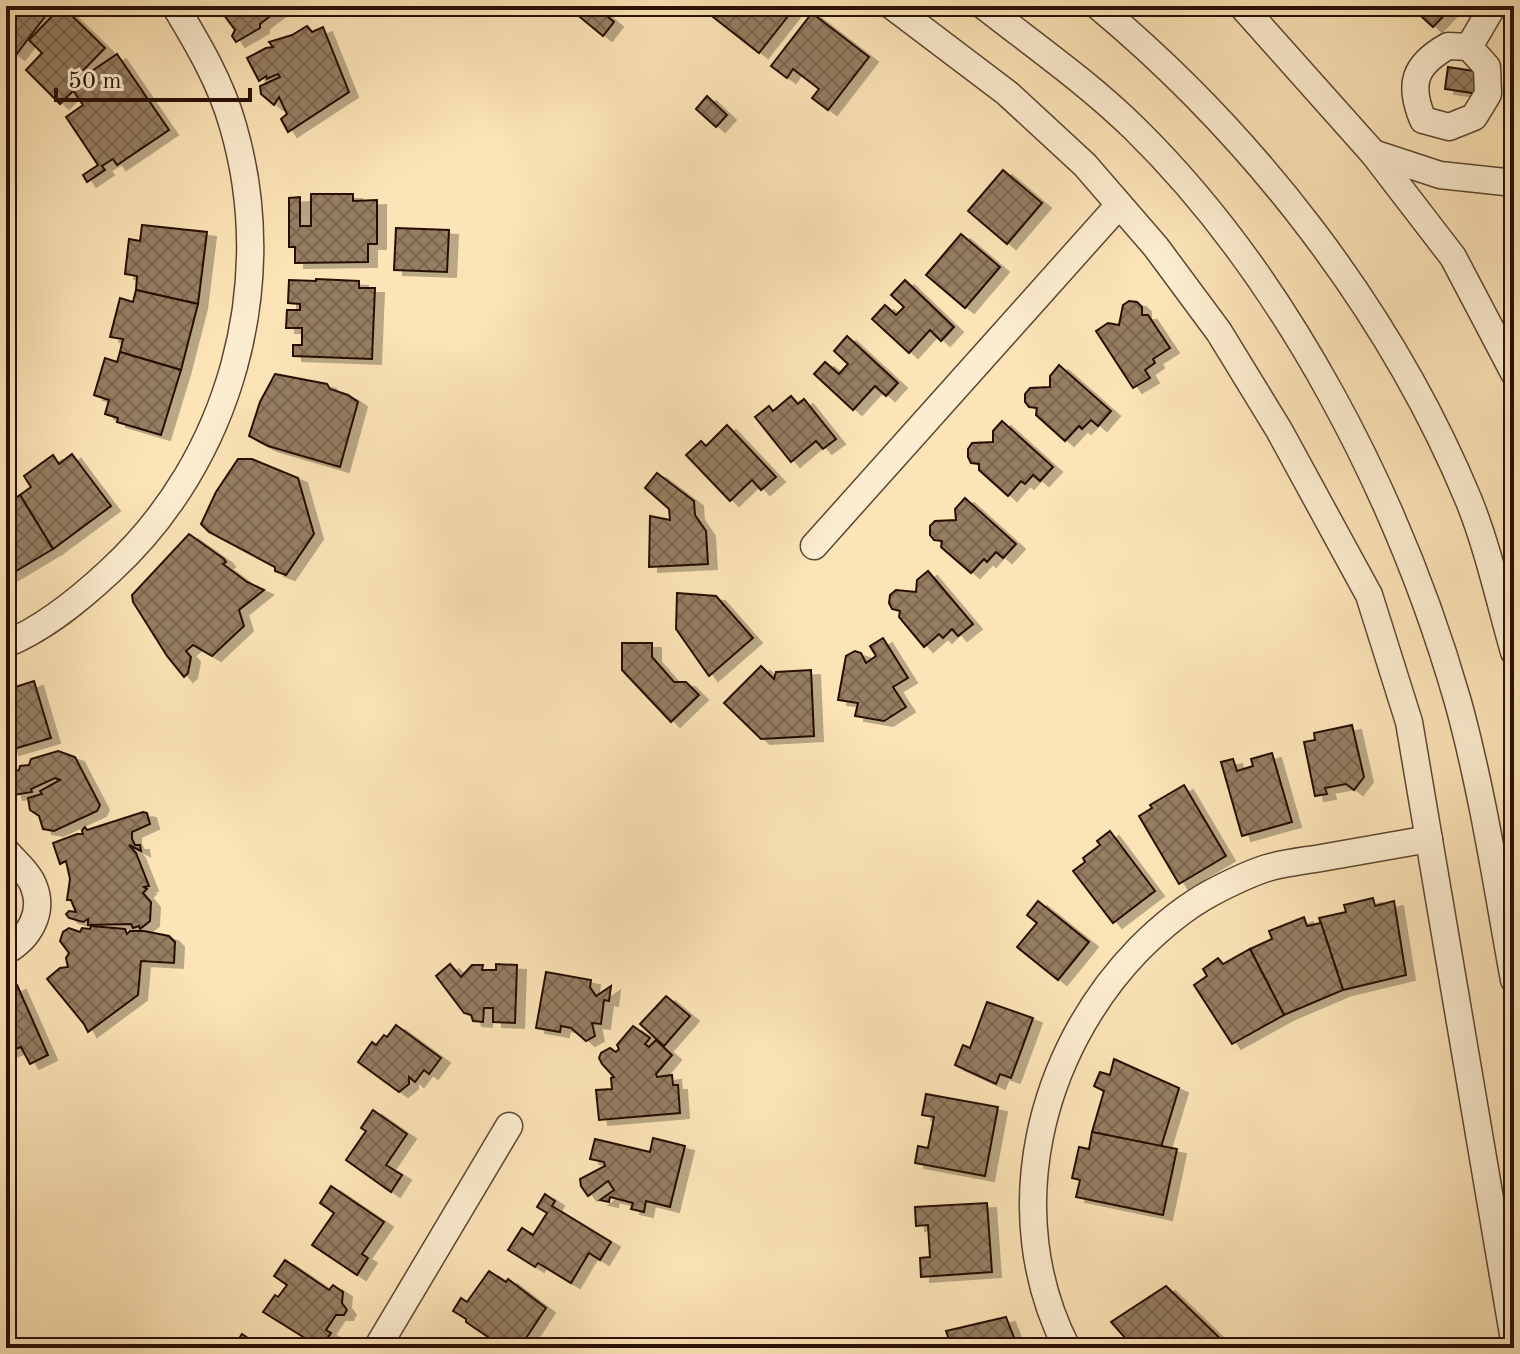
<svg xmlns="http://www.w3.org/2000/svg" width="1520" height="1354" viewBox="0 0 1520 1354" font-family="'Old Standard TT',serif">
	<style>
		.building { fill: url(#building-cross-hatch); stroke: #281006; stroke-width: 2; filter: url(#shadow) }
		.lines { fill: none; stroke-linecap: round; stroke-linejoin: round }
		.minor-casing { stroke: #5d4532; stroke-width: 29 }
		.minor { stroke: #fdedd0; stroke-width: 26 }
	</style>
	<defs>
		<pattern id="building-cross-hatch" width="8" height="8" patternUnits="userSpaceOnUse" patternTransform="scale(2)"><rect width="8" height="8" fill="#967e62"/><path d="M0 0l8 8M0 8l8-8" fill="none" stroke="#7a664f"/></pattern>
		<filter id="shadow"><feDropShadow dx="9" dy="5" stdDeviation="0" flood-color="#0004"/></filter>
	</defs>
	<rect width="100%" height="100%" fill="#fce4b6"/>
	<filter id="stains"><feTurbulence type="fractalNoise" baseFrequency=".0025" numOctaves="4"/><feColorMatrix values="0 0 0 0 .2 0 0 0 0 .09 0 0 0 0 .02 0 0 0 .5 -.17"/></filter>
	<radialGradient id="worn" r=".72"><stop offset=".6" stop-color="#630" stop-opacity="0"/><stop offset="1" stop-color="#630" stop-opacity=".3"/></radialGradient>
	<g class="building">
		<path d="M6,6H53L16,55L6,48Z"/>
		<path d="M62,6L105,48L68,86L73,91L60,104L26,70L42,53L29,40Z"/>
		<path d="M224,6H280L281,8L260,24V28L236,42L232,36L235,30L221,11Z"/>
		<path d="M581,6H595L614,22L603,36L575,13Z"/>
		<path d="M705,6H796L759,53L703,9Z"/>
		<path d="M1410,6H1453L1433,27Z"/>
		<path d="M812,13L869,57L828,110L812,98L819,89L793,69L787,78L771,66Z"/>
		<path d="M307,26L312,32L323,27L349,92L288,132L281,119L287,114L279,97L274,105L261,94L260,86L280,77L278,74L267,79L266,76L259,81L247,58L266,48L273,47L269,42L292,35Z"/>
		<path d="M117,54L169,130L117,165L113,159L102,166L105,170L87,182L83,175L98,165L66,117L83,105L70,86Z"/>
		<path d="M1448,67L1481,72L1479,94L1445,89Z"/>
		<path d="M707,96L727,115L716,127L696,109Z"/>
		<path d="M1003,170L1042,203L1007,244L968,211Z"/>
		<path d="M311,194H353V201L377,200V244H368V262L295,263V247H289V198L300,197V226H311Z"/>
		<path d="M142,225L207,232L198,304L136,290L137,276L125,274L129,239L140,241Z"/>
		<path d="M396,228L449,230L447,272L394,270Z"/>
		<path d="M961,234L1000,267L965,308L926,275Z"/>
		<path d="M316,279L359,281V288H375L372,359L293,356V345H302V328H286L287,310H300V304L288,303L289,280L316,281Z"/>
		<path d="M905,280L954,327L941,341L930,330L909,353L872,319L885,305L896,315L904,307L891,295Z"/>
		<path d="M136,290L198,304L181,370L120,352L123,339L110,337L120,298L133,302Z"/>
		<path d="M1129,301L1137,302L1142,307V315H1148L1170,348L1153,359L1155,363L1145,370L1150,378L1133,388L1096,331L1108,323L1119,325L1123,305Z"/>
		<path d="M847,336L898,383L886,396L875,386L853,410L814,374L825,362L839,374L848,364L834,351Z"/>
		<path d="M120,352L181,370L161,435L117,422L118,418L105,414L109,400L94,395L105,358L117,362Z"/>
		<path d="M1059,365L1111,411L1098,426L1091,420L1082,429L1079,426L1065,441L1036,415L1037,408L1029,407L1025,402V394L1030,388L1050,387V376Z"/>
		<path d="M275,374L327,384L330,389L348,395L358,402L340,467L268,446L249,436L260,402Z"/>
		<path d="M791,396L798,404L804,399L836,439L823,449L816,441L791,462L755,417L769,406L773,411Z"/>
		<path d="M1002,421L1053,467L1040,481L1033,475L1025,484L1021,481L1008,496L979,470V464L971,463L968,457V449L972,443L993,442V431Z"/>
		<path d="M727,425L776,477L761,490L752,480L730,501L686,455L701,441L706,446Z"/>
		<path d="M72,454L111,506L53,549L20,495L31,487L24,476L53,455L59,464Z"/>
		<path d="M238,459H252L298,478L314,534L286,575L275,571V567L209,532L201,524L216,492Z"/>
		<path d="M657,473L694,501L695,515L706,531L708,564L649,567L650,516L670,520L669,509L645,488Z"/>
		<path d="M6,494L10,502L20,495L53,549L6,577Z"/>
		<path d="M965,498L1016,544L1003,558L996,552L987,562L984,559L971,573L941,547L942,541L934,540L930,535V526L935,521L956,520L955,509Z"/>
		<path d="M189,534L224,559L226,562L223,564L247,582L264,590L239,610L244,626L212,656L193,645L186,651L191,657L188,673L184,677L167,656L133,602L132,595Z"/>
		<path d="M928,571L973,624L958,636L952,629L943,638L939,634L924,647L899,617L900,611L892,609L889,603L890,595L896,590L916,592L917,580Z"/>
		<path d="M677,593L716,596L753,638L709,676L676,629Z"/>
		<path d="M883,638L908,678L893,687L906,707L884,721L855,716L858,703L838,700L846,656L855,651L861,653L866,663L876,656L870,646Z"/>
		<path d="M622,643H652V657L674,682H686L699,695L671,722L622,670Z"/>
		<path d="M761,666L774,679L776,672L811,670L814,736L761,739L724,703Z"/>
		<path d="M34,681L51,738L10,750L6,736V690Z"/>
		<path d="M1352,725L1364,777L1354,790L1346,784L1325,788L1327,794L1315,796L1304,742L1315,740L1314,733Z"/>
		<path d="M58,751L75,757L100,805L97,811L54,831L43,829L39,816L30,810L28,798L42,794L40,791L60,780L55,778L31,789L32,792L14,795L6,773L19,770L20,766L29,765L31,759Z"/>
		<path d="M1272,753L1292,822L1242,836L1221,762L1233,759L1237,771L1253,766L1251,759Z"/>
		<path d="M1184,785L1226,856L1179,884L1139,816L1152,808L1150,805Z"/>
		<path d="M143,812L147,813L150,824L132,832V839L135,845H140L141,851L129,845L136,853L149,886L144,887L147,889L143,893L151,902L150,921L140,929L139,926L133,928L131,924L88,925V919L83,922L69,918L66,914L69,911L76,912L71,900H67L70,879L66,861L60,864L53,843L77,834H83L82,830L85,827L87,830Z"/>
		<path d="M1110,831L1155,891L1113,923L1073,871L1085,862L1083,858L1100,845L1097,841Z"/>
		<path d="M1373,898L1375,906L1394,901L1406,975L1343,990L1319,918L1346,912L1344,905Z"/>
		<path d="M1038,901L1089,942L1058,980L1017,947L1037,923L1027,915Z"/>
		<path d="M1304,917L1307,926L1321,923L1343,990L1284,1015L1250,949L1272,939L1269,931Z"/>
		<path d="M91,926L125,929L127,934L130,931H144L169,936L175,942L174,963L141,961L138,995L88,1032L84,1024L47,979L60,968L68,967L66,958L69,953L60,941L63,932L69,928L80,932L82,928L90,929Z"/>
		<path d="M1250,949L1284,1015L1232,1044L1194,985L1207,976L1203,969L1218,958L1223,964Z"/>
		<path d="M450,964L461,977L472,965H483L482,970H496V964L517,965L515,1023L493,1022V1008H484L483,1022L473,1021L471,1015L464,1013L436,976Z"/>
		<path d="M546,972L591,980L590,987L596,996L611,986L609,1001L604,1000L601,1024L592,1023L595,1036L586,1041L571,1028L561,1026L560,1032L536,1028Z"/>
		<path d="M17,985L48,1055L30,1064L21,1047L6,1052V990Z"/>
		<path d="M666,996L690,1016L664,1046L640,1024Z"/>
		<path d="M987,1002L1033,1018L1011,1078L1000,1074L996,1084L955,1065L963,1045L970,1048Z"/>
		<path d="M396,1025L441,1058L429,1074L424,1070L415,1082L409,1077V1084L399,1092L358,1062L372,1042L376,1045L384,1035L387,1037Z"/>
		<path d="M633,1026L650,1038L645,1044L649,1047L656,1040L672,1055L656,1074L657,1077L672,1075L673,1085H678L680,1113L599,1120L596,1090L612,1089L611,1078L614,1077L602,1064L599,1058L601,1053L610,1048L616,1052L619,1049L617,1045Z"/>
		<path d="M1114,1059L1179,1088L1161,1147L1092,1132L1104,1091L1094,1086L1100,1072L1110,1075Z"/>
		<path d="M926,1094L998,1107L985,1176L915,1163L918,1146L928,1148L934,1117L922,1115Z"/>
		<path d="M373,1110L407,1134L386,1165L402,1175L391,1192L346,1160L366,1131L361,1128Z"/>
		<path d="M1092,1132L1177,1149L1163,1215L1076,1197L1080,1180L1072,1178L1079,1147L1089,1149Z"/>
		<path d="M653,1138L685,1146L670,1207L646,1201L644,1212L631,1209L633,1203L610,1197L609,1202L600,1200L614,1190L608,1181L588,1196L581,1186L580,1179L605,1166L604,1162L590,1159L595,1139L650,1152Z"/>
		<path d="M331,1186L384,1222L362,1254L368,1258L357,1275L312,1245L334,1213L320,1203Z"/>
		<path d="M545,1194L555,1201L552,1206L611,1242L600,1260L589,1253L571,1283L538,1263L535,1267L508,1250L522,1228L533,1235L547,1213L537,1207Z"/>
		<path d="M987,1203L992,1272L921,1277L920,1258L930,1257L928,1225L916,1226L915,1207Z"/>
		<path d="M285,1260L329,1290L333,1285L343,1292L342,1303L347,1310L344,1315H336L326,1330L331,1333L321,1348L263,1312L275,1295L278,1297L287,1285L274,1276Z"/>
		<path d="M489,1271L506,1282L508,1279L546,1308L522,1344L515,1339L509,1348H504L466,1322V1319L453,1311L461,1298L467,1302Z"/>
		<path d="M1166,1286L1230,1348H1134L1111,1322Z"/>
		<path d="M1006,1317L1018,1348H952L946,1331Z"/>
		<path d="M242,1334L263,1348H233Z"/>
	</g>
	<g class="lines">
		<defs>
			<g id="minor">
				<path d="M892,6L1007,93L1085,165L1156,247L1219,332L1279,430L1369,595L1409,722L1514,1340"/>
				<path d="M984,6C1035,46 1088,83 1134,128C1287,278 1399,497 1458,702C1483,793 1497,887 1514,980"/>
				<path d="M1098,6C1254,136 1391,312 1469,501C1488,548 1500,603 1514,652"/>
				<path d="M1242,6L1373,153L1453,257L1514,373"/>
				<path d="M1448,46L1469,47L1487,67L1488,94L1474,117L1449,127L1423,120C1408,84 1414,65 1448,46Z"/>
				<path d="M1469,47L1493,6"/>
				<path d="M1373,153L1440,175L1505,182L1514,180"/>
				<path d="M814,546L1119,205"/>
				<path d="M6,644C45,628 80,599 110,571C231,460 279,283 233,126C221,83 198,44 175,6"/>
				<path d="M6,851C15,862 30,874 34,887C44,913 29,938 6,951"/>
				<path d="M377,1348L509,1126"/>
				<path d="M1067,1348C999,1215 1038,1053 1139,949C1160,928 1185,907 1211,893C1228,884 1248,874 1267,868C1284,863 1303,861 1321,858C1357,852 1393,845 1429,839"/>
			</g>
		</defs>
		<use href="#minor" class="minor-casing"/>
		<use href="#minor" class="minor"/>
	</g>
	<rect width="1520" height="1354" fill="none" stroke="#fce4b6" stroke-width="32"/>
	<rect x="8" y="8" width="1504" height="1338" fill="none" stroke="#281006" stroke-width="4"/>
	<rect x="16" y="16" width="1488" height="1322" fill="none" stroke="#281006" stroke-width="2"/>
	<path d="M56 88v12h194v-12" fill="none" stroke="#281006" stroke-width="4"/>
	<text x="68" y="88" font-size="24" fill="#281006" stroke="#fdedd0" stroke-width="6" paint-order="stroke">50 m</text>
	<rect width="100%" height="100%" filter="url(#stains)"/>
	<rect width="100%" height="100%" fill="url(#worn)"/>
</svg>
